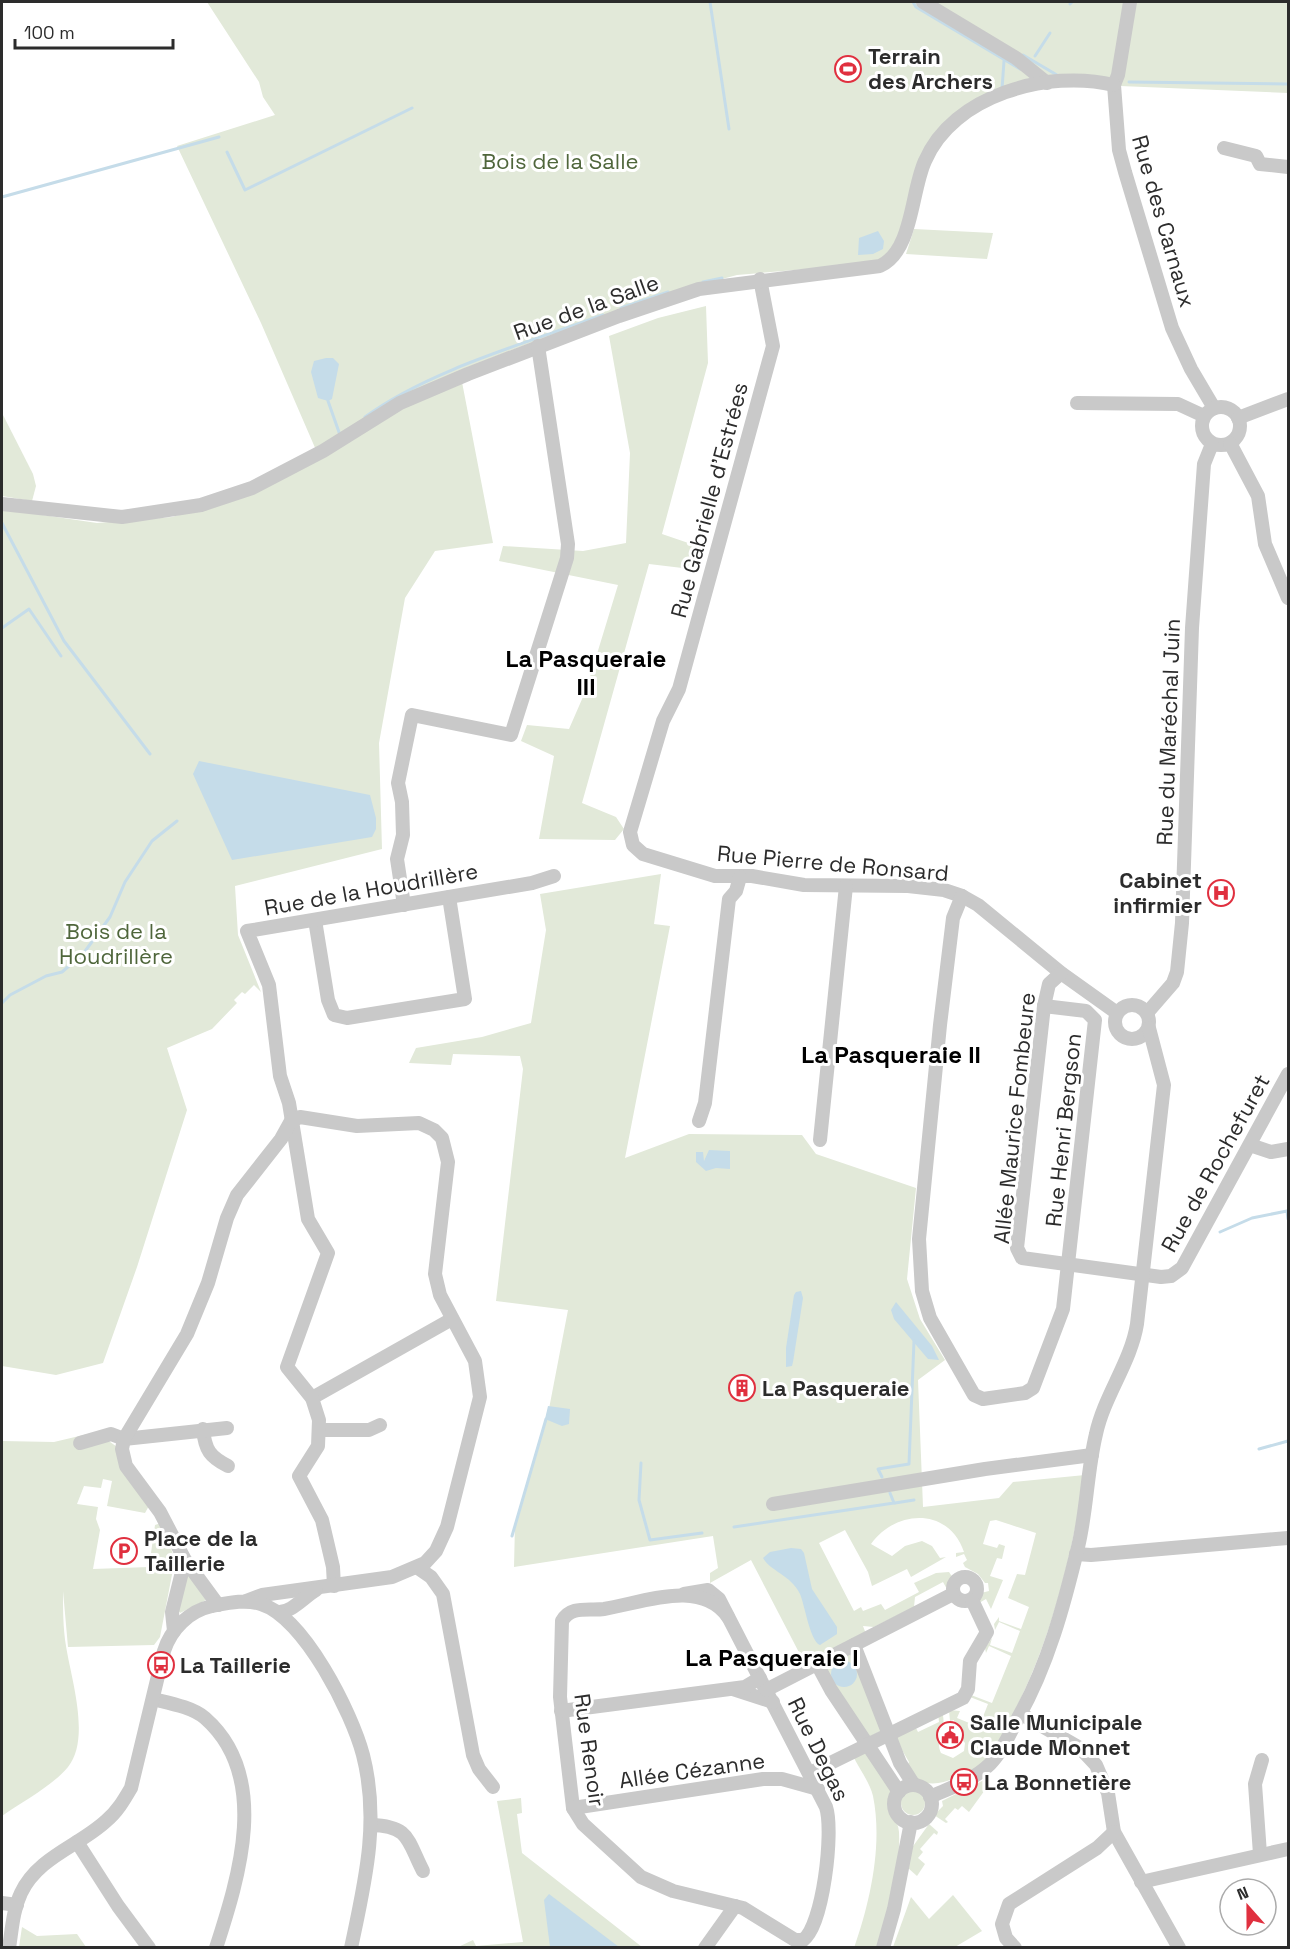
<svg xmlns="http://www.w3.org/2000/svg" width="1290" height="1949" viewBox="0 0 1290 1949" font-family="'Space Grotesk',sans-serif">
	<style>
		.green { fill: #e2e9d9 }
		.water { fill: #c5dce9 }
		.lines { fill: none; stroke-linecap: round; stroke-linejoin: round }
		.stream { stroke: #c5dce9; stroke-width: 3 }
		.minor { stroke: #c9c9c9; stroke-width: 14 }
		.labels { text-anchor: middle; dominant-baseline: central; stroke-width: 6; stroke-linejoin: round; paint-order: stroke }
		.poi-label { font-size: 22px; font-weight: bold; fill: #2c2c2c; stroke: #fff; text-anchor: start }
		.park-label { font-size: 22px; fill: #4f663b; stroke: #fff }
		.street-label { font-size: 22px; fill: #2c2c2c; stroke: #fff }
		.neighbourhood-label { font-size: 24px; font-weight: bold; fill: #000; stroke: #fff }
	</style>
	<rect width="100%" height="100%" fill="#fff"/>
	<g class="green">
		<path d="M207,2H1288V93L1047,83L993,98L934,141L889,262L737,275L647,299L491,358L316,450L261,323L177,146L275,115L263,97L259,82Z"/>
		<path d="M914,229L993,233L987,259L906,254Z"/>
		<path d="M706,306L708,363L662,534L703,548L699,570L649,564L582,803L616,817L624,829L615,840L539,839L554,756L521,741L527,725L569,729L586,690L618,585L499,561L503,546L583,551L626,543L630,453L609,336L658,318Z"/>
		<path d="M462,382L493,543L435,551L405,598L379,743L382,849L235,886L238,935L261,992L254,985L245,994L242,992L234,1000L237,1003L212,1029L167,1048L187,1110L137,1267L103,1363L56,1375L2,1366V509L97,523L172,517L250,494L420,399Z"/>
		<path d="M2,413L33,474L36,486L32,501L2,496Z"/>
		<path d="M661,874L654,924L670,926L625,1158L689,1134L802,1135L816,1154L916,1188L907,1279L920,1319L945,1360L918,1380L923,1507L999,1498L1013,1482L1085,1475C1070,1562 1051,1642 1010,1720C1002,1735 995,1752 983,1763C974,1770 965,1774 955,1778C941,1784 929,1786 915,1779L907,1767L909,1762L895,1738L914,1724L918,1732L939,1722L938,1713L942,1712C948,1730 934,1739 941,1753L953,1758L964,1751L965,1743L956,1732L954,1720L950,1721L949,1710L960,1711L957,1718L979,1727L988,1704L970,1697L967,1704L966,1702L971,1695L992,1703L1011,1656L989,1646L986,1653L985,1648L992,1638L990,1645L1012,1653L1020,1631L999,1622L995,1630L994,1624L999,1617V1621L1021,1629L1029,1607L1008,1598L1017,1574L1025,1575L1036,1533L996,1520L990,1521L983,1544L997,1548L999,1544L1005,1546L1002,1559L997,1558L990,1576L1003,1580L991,1609L986,1599L979,1603L981,1593L989,1591L988,1583H985L978,1574L965,1567L963,1563L967,1560L964,1554L956,1557V1553L964,1552C949,1507 896,1509 871,1544L892,1556L905,1546L922,1541L932,1546L940,1558L946,1557L911,1577L907,1569L872,1586L868,1572L845,1530L819,1543L854,1611L861,1607L863,1611L881,1604L885,1610L919,1592L914,1583L936,1573L949,1572L953,1578L948,1591L943,1582L915,1597L914,1607L874,1627L863,1626L866,1634L805,1664L751,1560L710,1583V1573L718,1568L713,1536L514,1567L515,1524L548,1414L568,1310L496,1301L523,1069L520,1056L453,1054L451,1065L409,1063L416,1048L482,1037L531,1023L546,930L540,894Z"/>
		<path d="M96,1432L120,1449L150,1504L145,1513L107,1506L112,1481L103,1479L101,1488L84,1486L77,1504L98,1507L96,1519L100,1530L93,1569L149,1567L155,1525L161,1523L175,1559L160,1637L154,1645L68,1647L63,1591C63,1609 63,1628 66,1646C71,1678 91,1739 68,1767C51,1787 23,1801 2,1816V1441L54,1442Z"/>
		<path d="M186,1570L206,1600L180,1613L178,1610Z"/>
		<path d="M849,1654L853,1657L882,1730L869,1737L866,1736L825,1668L827,1664Z"/>
		<path d="M867,1752L892,1792C883,1806 898,1817 899,1832C901,1871 888,1910 879,1947L854,1948C870,1902 883,1845 873,1796C870,1783 860,1770 854,1758Z"/>
		<path d="M984,1780L990,1783L969,1812L962,1806L958,1810L955,1808L945,1819L948,1822L946,1823L934,1815L943,1806L942,1801Z"/>
		<circle cx="913" cy="1803" r="12"/>
		<path d="M521,1798L522,1813L517,1814L522,1853L642,1947L456,1948L473,1940L476,1946L523,1942L497,1801Z"/>
		<path d="M929,1824L938,1832L937,1835L934,1833L920,1849L923,1852L918,1858L925,1864L917,1876L908,1868L911,1849Z"/>
		<path d="M953,1895L982,1931L955,1947H893L911,1897L929,1919Z"/>
		<path d="M22,1927L37,1936L77,1934L86,1947H19Z"/>
	</g>
	<g class="water">
		<path d="M878,231L884,241L883,249L873,254L858,255L859,238Z"/>
		<path d="M326,358H333L339,364L332,399L328,401L318,398L311,372L314,361Z"/>
		<path d="M199,761L370,795L376,818V829L372,837L232,860L193,774Z"/>
		<path d="M709,1150L730,1151V1169L716,1168L706,1171L696,1162V1152H703L704,1161Z"/>
		<path d="M801,1291L803,1298L793,1362L792,1366L786,1367V1348L794,1295L796,1292Z"/>
		<path d="M896,1302L932,1346L939,1360L928,1359L894,1319L891,1310Z"/>
		<path d="M548,1406L570,1409L569,1424L562,1426L545,1419Z"/>
		<path d="M791,1548L801,1549L804,1553L812,1589L837,1627V1634L820,1645C810,1641 805,1606 800,1594C791,1575 770,1571 763,1558L770,1552Z"/>
		<circle cx="844" cy="1674" r="13"/>
		<path d="M549,1894L619,1947H550L544,1900Z"/>
	</g>
	<g class="lines">
		<g class="stream">
			<path d="M710,2L729,129"/>
			<path d="M913,2L916,7L1020,69"/>
			<path d="M1070,4L1072,2"/>
			<path d="M1023,55L1057,75"/>
			<path d="M1035,56L1050,33"/>
			<path d="M1129,82L1288,84"/>
			<path d="M1002,89L1004,61"/>
			<path d="M227,152L245,190L412,108"/>
			<path d="M2,197L219,137"/>
			<path d="M703,282L722,278"/>
			<path d="M621,308L668,292"/>
			<path d="M328,401L340,435"/>
			<path d="M365,417C429,370 527,343 603,315"/>
			<path d="M2,523L64,641L150,754"/>
			<path d="M2,628L29,609L61,656"/>
			<path d="M2,1003L10,995L46,976L62,972L83,954L110,917L125,882L152,841L177,821"/>
			<path d="M1220,1232L1252,1218L1287,1211L1288,1219"/>
			<path d="M1259,1449L1288,1441"/>
			<path d="M641,1463L639,1500L650,1540L702,1533"/>
			<path d="M882,1477L878,1469L909,1464L914,1341"/>
			<path d="M895,1503L914,1500"/>
			<path d="M734,1527L894,1503L890,1493"/>
			<path d="M512,1536L546,1419"/>
		</g>
		<g class="minor">
			<path d="M923,2L1016,58L1047,83"/>
			<path d="M1130,2L1118,75L1114,85L1119,150L1125,172L1172,328L1191,369L1214,408"/>
			<path d="M1224,148L1256,156L1260,164L1288,167"/>
			<path d="M760,279L773,346L679,689L663,721L630,832L633,845L643,854L715,876H752L804,885L908,886L944,890L962,896L978,905L1061,973L1117,1013"/>
			<path d="M1077,403L1178,404L1204,416"/>
			<circle cx="1221" cy="426" r="19"/>
			<path d="M1238,418L1288,399"/>
			<path d="M1230,443L1258,496L1265,544L1288,598"/>
			<path d="M2,504L122,517L201,505L252,488L323,451L400,403L468,374L619,316L699,289L880,266C913,251 911,191 925,161C953,95 1048,69 1114,85"/>
			<path d="M962,896L953,918L940,1025L919,1239L922,1291L930,1318L974,1395L983,1399L1025,1393L1033,1388L1063,1309L1095,1020L1086,1011L1044,1006"/>
			<path d="M404,905L397,859L403,835L402,802L398,783L412,715L511,735L567,558L568,544L538,346"/>
			<path d="M315,920L328,1000L334,1015L347,1018L465,999L449,897"/>
			<path d="M1061,973L1049,984L1044,1006L1017,1248L1022,1258L1161,1277L1171,1276L1182,1268L1288,1074"/>
			<circle cx="1132" cy="1022" r="17"/>
			<path d="M1147,1013L1173,983L1177,972L1182,923L1192,628L1204,464L1212,444"/>
			<path d="M699,1121L705,1103L729,899L736,891L740,877"/>
			<path d="M820,1140L846,886"/>
			<path d="M1250,1145L1271,1152L1288,1149"/>
			<path d="M312,1398L452,1319"/>
			<path d="M203,1429C205,1450 210,1457 228,1466"/>
			<path d="M320,1430H369L380,1425"/>
			<path d="M80,1443L111,1434L124,1439L227,1428"/>
			<path d="M773,1504L985,1469L1092,1455"/>
			<path d="M1076,1554L1091,1555L1288,1538"/>
			<path d="M418,1568L431,1577L443,1594L473,1755L479,1769L493,1787"/>
			<circle cx="965" cy="1589" r="12"/>
			<path d="M334,1586L333,1567L322,1520L299,1476L318,1446L319,1420L312,1398L287,1367L328,1253L308,1219L289,1103L280,1076L269,985L247,931L532,883L554,876"/>
			<path d="M684,1594L708,1590L719,1599L826,1807C834,1831 823,1926 803,1940"/>
			<path d="M218,1605L185,1560L160,1512L126,1466L122,1449L124,1439L187,1334L208,1283L227,1218L237,1195L281,1139L291,1121L300,1117L357,1126L419,1123L434,1130L442,1138L448,1162L435,1274L440,1295L475,1361L480,1397L447,1527L436,1551L425,1563L392,1577L262,1595L246,1601"/>
			<path d="M278,1612C291,1613 304,1597 316,1590"/>
			<path d="M728,1617C701,1578 642,1603 604,1609C589,1611 571,1605 562,1621L560,1697L573,1808L583,1824L641,1877L673,1891L743,1908L795,1940H803"/>
			<path d="M174,1631L172,1612L185,1560"/>
			<path d="M854,1645L900,1763L914,1785"/>
			<path d="M817,1664L831,1690L899,1792"/>
			<path d="M733,1689L773,1702"/>
			<path d="M766,1690L953,1594"/>
			<path d="M153,1699C169,1703 192,1707 205,1718C271,1776 239,1877 216,1948"/>
			<path d="M561,1711L745,1687L760,1678"/>
			<path d="M1021,1714L1080,1748L1096,1765L1108,1793L1114,1832L1179,1948"/>
			<path d="M810,1773L963,1698L968,1689L970,1661L987,1632L972,1600"/>
			<circle cx="913" cy="1804" r="19"/>
			<path d="M930,1797C950,1788 974,1780 990,1764C1002,1752 1010,1733 1018,1718C1048,1665 1064,1605 1078,1547C1087,1510 1087,1471 1096,1434C1104,1396 1131,1362 1137,1324L1164,1085L1149,1028"/>
			<path d="M573,1808L763,1779H782L818,1789"/>
			<path d="M371,1825C410,1826 407,1840 423,1871"/>
			<path d="M77,1842L118,1906L149,1948"/>
			<path d="M1260,1854L1255,1784L1262,1760"/>
			<path d="M1141,1882L1288,1849"/>
			<path d="M2,1903L17,1905"/>
			<path d="M9,1948C12,1929 13,1910 21,1893C38,1857 79,1846 106,1821C117,1812 124,1800 131,1788L164,1651C171,1629 189,1611 212,1606C228,1603 245,1599 261,1604C304,1617 352,1713 363,1755C380,1821 365,1882 351,1948"/>
			<path d="M705,1948L735,1906"/>
			<path d="M883,1948L894,1909L911,1822"/>
			<path d="M1015,1948L1006,1938L1002,1924L1009,1904L1097,1848L1114,1832"/>
		</g>
	</g>
	<defs>
		<symbol id="stadium-ring" viewBox="-11 -11 22 22"><circle r="9.5" fill="#fff" stroke="#e0303f" stroke-width="1.5"/><path d="M0-5a6.5 5 0 1 0 0 10a6.5 5 0 1 0 0-10ZM-3.5-1.8h7v3.6h-7Z" fill="#e0303f"/></symbol>
		<symbol id="hospital-ring" viewBox="-11 -11 22 22"><circle r="9.5" fill="#fff" stroke="#e0303f" stroke-width="1.5"/><path d="M-5-5h3v3.5h4V-5h3V5h-3V1.5h-4V5h-3Z" fill="#e0303f"/></symbol>
		<symbol id="building-ring" viewBox="-11 -11 22 22"><circle r="9.5" fill="#fff" stroke="#e0303f" stroke-width="1.5"/><path d="M-4-6H4V6H1V3H-1V6H-4ZM-2.5-4.3h1.7v1.8h-1.7ZM.8-4.3h1.7v1.8H.8ZM-2.5-1h1.7V.8h-1.7ZM.8-1h1.7V.8H.8Z" fill="#e0303f"/></symbol>
		<symbol id="parking-ring" viewBox="-11 -11 22 22"><circle r="9.5" fill="#fff" stroke="#e0303f" stroke-width="1.5"/><path d="M-3.5-5.5H1a3.5 3.5 0 0 1 0 7H-1V5.5H-3.5ZM-1-3.4V-.6H.8a1.4 1.4 0 0 0 0-2.8Z" fill="#e0303f"/></symbol>
		<symbol id="bus-ring" viewBox="-11 -11 22 22"><circle r="9.5" fill="#fff" stroke="#e0303f" stroke-width="1.5"/><path d="M-5-6H5V4H4V6H2V4H-2V6H-4V4H-5ZM-3.5-4V0h7V-4ZM-3.5 1.2v1.5H-2V1.2ZM2 1.2v1.5H3.5V1.2Z" fill="#e0303f"/></symbol>
		<symbol id="civic-ring" viewBox="-11 -11 22 22"><circle r="9.5" fill="#fff" stroke="#e0303f" stroke-width="1.5"/><path d="M-.6-6.5H3V-4.5H.6V-3L4-1V1h2V6H-6V1h2V-1L-.6-3ZM-1.2 2.5V6h2.4V2.5Z" fill="#e0303f"/></symbol>
	</defs>
	<g fill-rule="evenodd">
		<use href="#stadium-ring" x="833" y="54" width="30" height="30"/>
		<use href="#hospital-ring" x="1206" y="878" width="30" height="30"/>
		<use href="#building-ring" x="727" y="1373" width="30" height="30"/>
		<use href="#parking-ring" x="109" y="1536" width="30" height="30"/>
		<use href="#bus-ring" x="146" y="1650" width="30" height="30"/>
		<use href="#civic-ring" x="935" y="1720" width="30" height="30"/>
		<use href="#bus-ring" x="949" y="1767" width="30" height="30"/>
	</g>
	<g class="labels">
		<g class="poi-label">
			<text x="868" y="56">Terrain<tspan x="868" dy="25">des Archers</tspan></text>
			<text x="1202" y="880" text-anchor="end">Cabinet<tspan x="1202" dy="25">infirmier</tspan></text>
			<text x="762" y="1388">La Pasqueraie</text>
			<text x="144" y="1538">Place de la<tspan x="144" dy="25">Taillerie</tspan></text>
			<text x="180" y="1665">La Taillerie</text>
			<text x="970" y="1722">Salle Municipale<tspan x="970" dy="25">Claude Monnet</tspan></text>
			<text x="984" y="1782">La Bonnetière</text>
		</g>
		<g class="park-label">
			<text x="560" y="161">Bois de la Salle</text>
			<text x="116" y="931">Bois de la<tspan x="116" dy="25">Houdrillère</tspan></text>
		</g>
		<g class="street-label">
			<text transform="translate(1164 221) rotate(74)">Rue des Carnaux</text>
			<text transform="translate(586 307) rotate(-20)">Rue de la Salle</text>
			<text transform="translate(709 500) rotate(-75)">Rue Gabrielle d’Estrées</text>
			<text transform="translate(1168 732) rotate(-88)">Rue du Maréchal Juin</text>
			<text transform="translate(833 863) rotate(5)">Rue Pierre de Ronsard</text>
			<text transform="translate(371 889) rotate(-10)">Rue de la Houdrillère</text>
			<text transform="translate(1014 1118) rotate(-84)">Allée Maurice Fombeure</text>
			<text transform="translate(1063 1130) rotate(-84)">Rue Henri Bergson</text>
			<text transform="translate(1215 1163) rotate(-61)">Rue de Rochefuret</text>
			<text transform="translate(819 1749) rotate(64)">Rue Degas</text>
			<text transform="translate(590 1750) rotate(82)">Rue Renoir</text>
			<text transform="translate(692 1770) rotate(-8)">Allée Cézanne</text>
		</g>
		<g class="neighbourhood-label">
			<text x="586" y="658">La Pasqueraie<tspan x="586" dy="28">III</tspan></text>
			<text x="891" y="1054">La Pasqueraie II</text>
			<text x="772" y="1657">La Pasqueraie I</text>
		</g>
	</g>
	<rect width="1290" height="1949" fill="none" stroke="#2c2c2c" stroke-width="6"/>
	<g transform="translate(1248 1907) rotate(339)"><circle r="28" fill="#ffffff" stroke="#ababab" stroke-width="1.5"/>
	<path d="M0-4.5L10 22L0 15L-10 22Z" fill="#e0303f"/>
	<text y="-9" font-size="16" font-weight="bold" text-anchor="middle" fill="#2c2c2c">N</text>
	</g>
	<path d="M15 39v9h158v-9" fill="none" stroke="#2c2c2c" stroke-width="3"/>
	<text x="24" y="39" font-size="18" fill="#2c2c2c" stroke="#ffffff" stroke-width="4.5" paint-order="stroke">100 m</text>
</svg>
